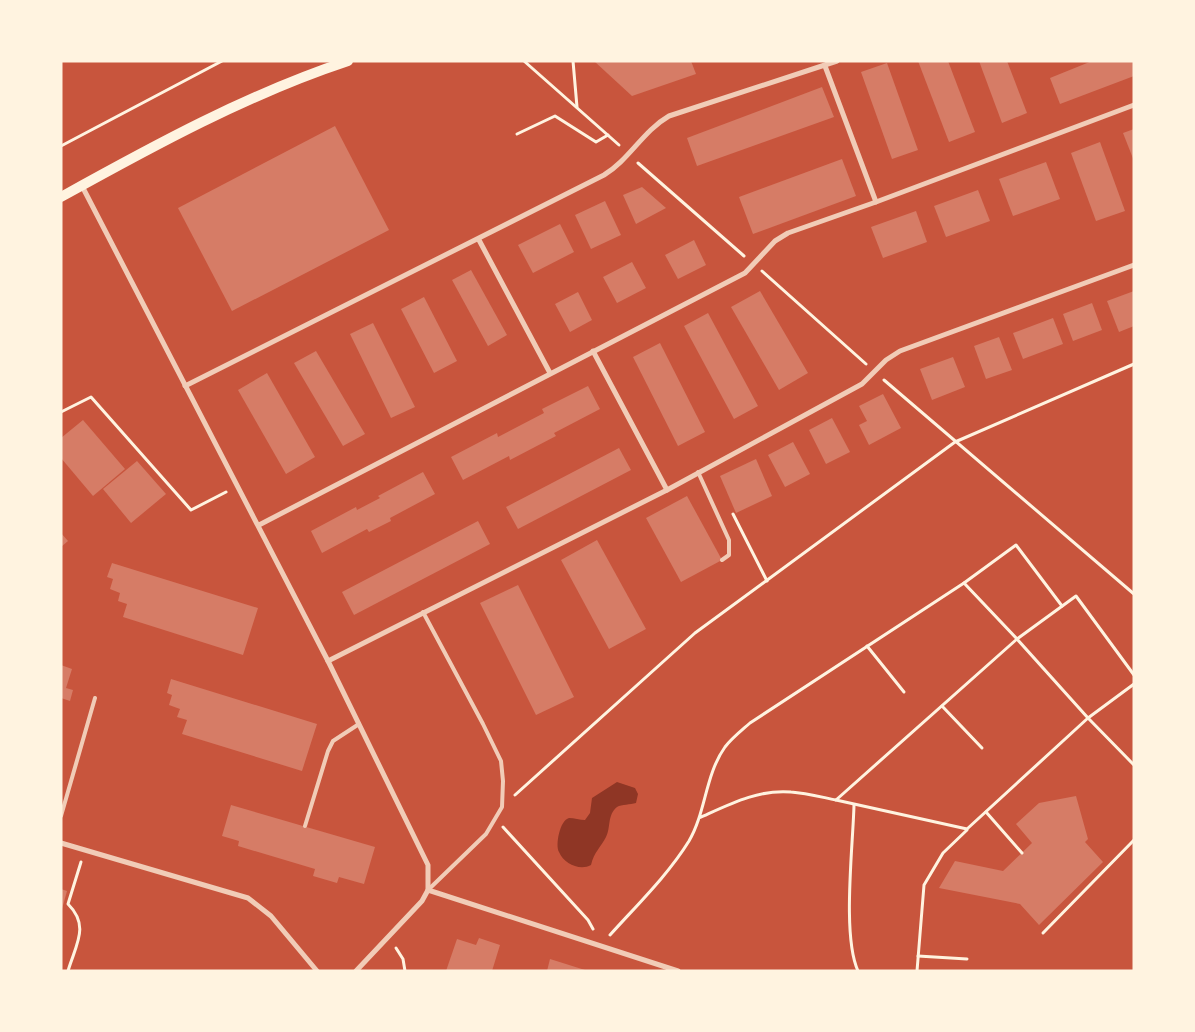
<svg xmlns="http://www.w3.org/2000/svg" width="1195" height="1032" viewBox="0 0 1195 1032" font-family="Inter,sans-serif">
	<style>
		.water { fill: #8f3625 }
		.building { fill: #d67c66 }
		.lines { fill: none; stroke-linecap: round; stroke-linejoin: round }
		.path { stroke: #fff3e0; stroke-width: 3 }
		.service { stroke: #f1ccb7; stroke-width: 4 }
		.minor { stroke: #f1ccb7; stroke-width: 5 }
		.secondary { stroke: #fff3e0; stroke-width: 10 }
	</style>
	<rect width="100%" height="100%" fill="#c8553d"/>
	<path class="water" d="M617,782L635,788L638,794L636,803C630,805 622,804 617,807C607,815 611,828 606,837C601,847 594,852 591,865C580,871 564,864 559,852C555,845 560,820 569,818C574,818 580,820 585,820L590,813L592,798Z"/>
	<g class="building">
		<path d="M594,61H691L696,74L632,96Z"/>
		<path d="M918,61H948L975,132L949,142Z"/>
		<path d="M979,61H1007L1027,113L1002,123Z"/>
		<path d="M1092,61H1134V76L1060,104L1050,78Z"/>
		<path d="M887,63L918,150L892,159L861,72Z"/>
		<path d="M822,87L834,117L697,166L687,138Z"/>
		<path d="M335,126L389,230L232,311L178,208Z"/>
		<path d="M1134,129V161L1123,133Z"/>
		<path d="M1100,142L1125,211L1096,221L1071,153Z"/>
		<path d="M842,159L856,196L753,234L739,197Z"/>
		<path d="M1046,162L1060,199L1013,216L999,179Z"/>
		<path d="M642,187L666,208L636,224L623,195Z"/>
		<path d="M978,190L990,221L946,237L934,206Z"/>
		<path d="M605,201L621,235L591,249L575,215Z"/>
		<path d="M916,211L927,242L883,258L871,227Z"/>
		<path d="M560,224L574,252L533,273L518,245Z"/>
		<path d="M694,240L706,265L678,279L665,255Z"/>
		<path d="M632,262L646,288L617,303L603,277Z"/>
		<path d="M471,270L507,335L488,346L452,280Z"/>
		<path d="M760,291L808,373L779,390L731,307Z"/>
		<path d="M1134,291V326L1119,332L1107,301Z"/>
		<path d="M578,292L592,320L570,332L555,304Z"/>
		<path d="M424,297L457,361L434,373L401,309Z"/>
		<path d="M1092,303L1102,330L1073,341L1063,314Z"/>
		<path d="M708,313L758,406L734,419L684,326Z"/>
		<path d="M1053,318L1063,344L1023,359L1013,333Z"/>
		<path d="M373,323L415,407L391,418L350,334Z"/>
		<path d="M999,337L1012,370L986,379L974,346Z"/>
		<path d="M660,343L705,432L678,446L633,357Z"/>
		<path d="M316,351L365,434L343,446L294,363Z"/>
		<path d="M953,357L965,387L932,400L920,369Z"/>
		<path d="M267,373L315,457L286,474L238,390Z"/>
		<path d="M588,386L600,409L554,433L556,436L510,460L509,456L463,480L451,457L497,433L498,437L544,413L542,409Z"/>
		<path d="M883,394L901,428L869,445L859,425L867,421L859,406Z"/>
		<path d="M832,418L850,452L826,464L809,430Z"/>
		<path d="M83,420L125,469L93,496L61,458V438Z"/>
		<path d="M793,442L810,474L785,487L768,455Z"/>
		<path d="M619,448L631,470L518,529L506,507Z"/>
		<path d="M756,459L772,496L736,513L720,476Z"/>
		<path d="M137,461L166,494L131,523L103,489Z"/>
		<path d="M423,472L435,494L390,518L391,521L369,532L367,529L322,553L311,531L356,507L357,510L380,498L378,496Z"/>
		<path d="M687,496L722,560L681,582L646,518Z"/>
		<path d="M478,521L490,544L354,615L342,592Z"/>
		<path d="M61,533L68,541L61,547Z"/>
		<path d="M597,540L646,629L609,649L561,560Z"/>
		<path d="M112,563L258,608L243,655L123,617L127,604L118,601L120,593L110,589L113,579L107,577Z"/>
		<path d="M518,585L574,697L536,715L480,603Z"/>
		<path d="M61,665L72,669L66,688L73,690L70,701L61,698Z"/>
		<path d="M171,679L317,724L302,771L182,734L187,720L177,717L180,709L169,705L172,695L167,693Z"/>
		<path d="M1076,796L1088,839L1085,842L1103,862L1039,925L1020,904L939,888L955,861L1003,871L1032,843L1016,824L1039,803Z"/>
		<path d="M231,805L375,847L364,884L339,877L337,883L313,876L315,869L238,846L239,841L222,836Z"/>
		<path d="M61,889L67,891L62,909L61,908Z"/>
		<path d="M479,938L500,945L492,971H446L457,939L476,945Z"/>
		<path d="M550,959L585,970V971H547Z"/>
	</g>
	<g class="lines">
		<g class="path">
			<path d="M524,61L619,145"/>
			<path d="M573,61L577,107"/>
			<path d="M517,134L555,116L596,142L608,135"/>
			<path d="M61,146L222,61"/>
			<path d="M638,163L744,256"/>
			<path d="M762,271L866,364"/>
			<path d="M884,380L1134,594"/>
			<path d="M61,412L91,397L191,510L226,492"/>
			<path d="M733,514L767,581"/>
			<path d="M964,583L1016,545L1062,606"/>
			<path d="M867,646L904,692"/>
			<path d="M1134,684L1088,718L1134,765"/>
			<path d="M942,706L982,748"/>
			<path d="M515,795L695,633L955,442L1134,364"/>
			<path d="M836,800L967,829L1088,718L1017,639L1076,596L1134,675"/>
			<path d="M854,805C853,846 842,936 858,971"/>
			<path d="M986,812L1022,853"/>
			<path d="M503,827L588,920L593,929"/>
			<path d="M1043,933L1134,840"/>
			<path d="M610,935C637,905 668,875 689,841C706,812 705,775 725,747C732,738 741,731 750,723L964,583L1017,639L836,800C821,797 806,793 791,792C758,789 728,805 699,818"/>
			<path d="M396,948L403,959L405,971"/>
			<path d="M918,956L967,959"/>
			<path d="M68,971C76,944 90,926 68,904L81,862"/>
			<path d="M917,971L924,885L943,853L967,830"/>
		</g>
		<g class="service">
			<path d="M698,472L729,540V555L722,560"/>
			<path d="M423,612L483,724L501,761L503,781L502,807L486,834L428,890"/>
			<path d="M61,816L95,698"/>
			<path d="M305,826L328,751L333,741L359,724"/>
		</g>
		<g class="minor">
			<path d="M825,66L876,202"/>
			<path d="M82,186L328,661L428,865V890L422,901L356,971"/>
			<path d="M479,240L550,373"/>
			<path d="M593,351L667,490"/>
			<path d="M185,386L604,175C629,160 643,131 669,116L837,61"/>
			<path d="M259,525L745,273L775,241L788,233L876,202L1134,105"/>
			<path d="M328,661L667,490L862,384L886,360L900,351L1134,265"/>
			<path d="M61,843L248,898L271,916L317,971"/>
			<path d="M428,890L678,971"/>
		</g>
		<path class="secondary" d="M61,197C153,146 248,94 348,61"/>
	</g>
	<rect width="1195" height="1032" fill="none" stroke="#fff3e0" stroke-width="125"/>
</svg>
